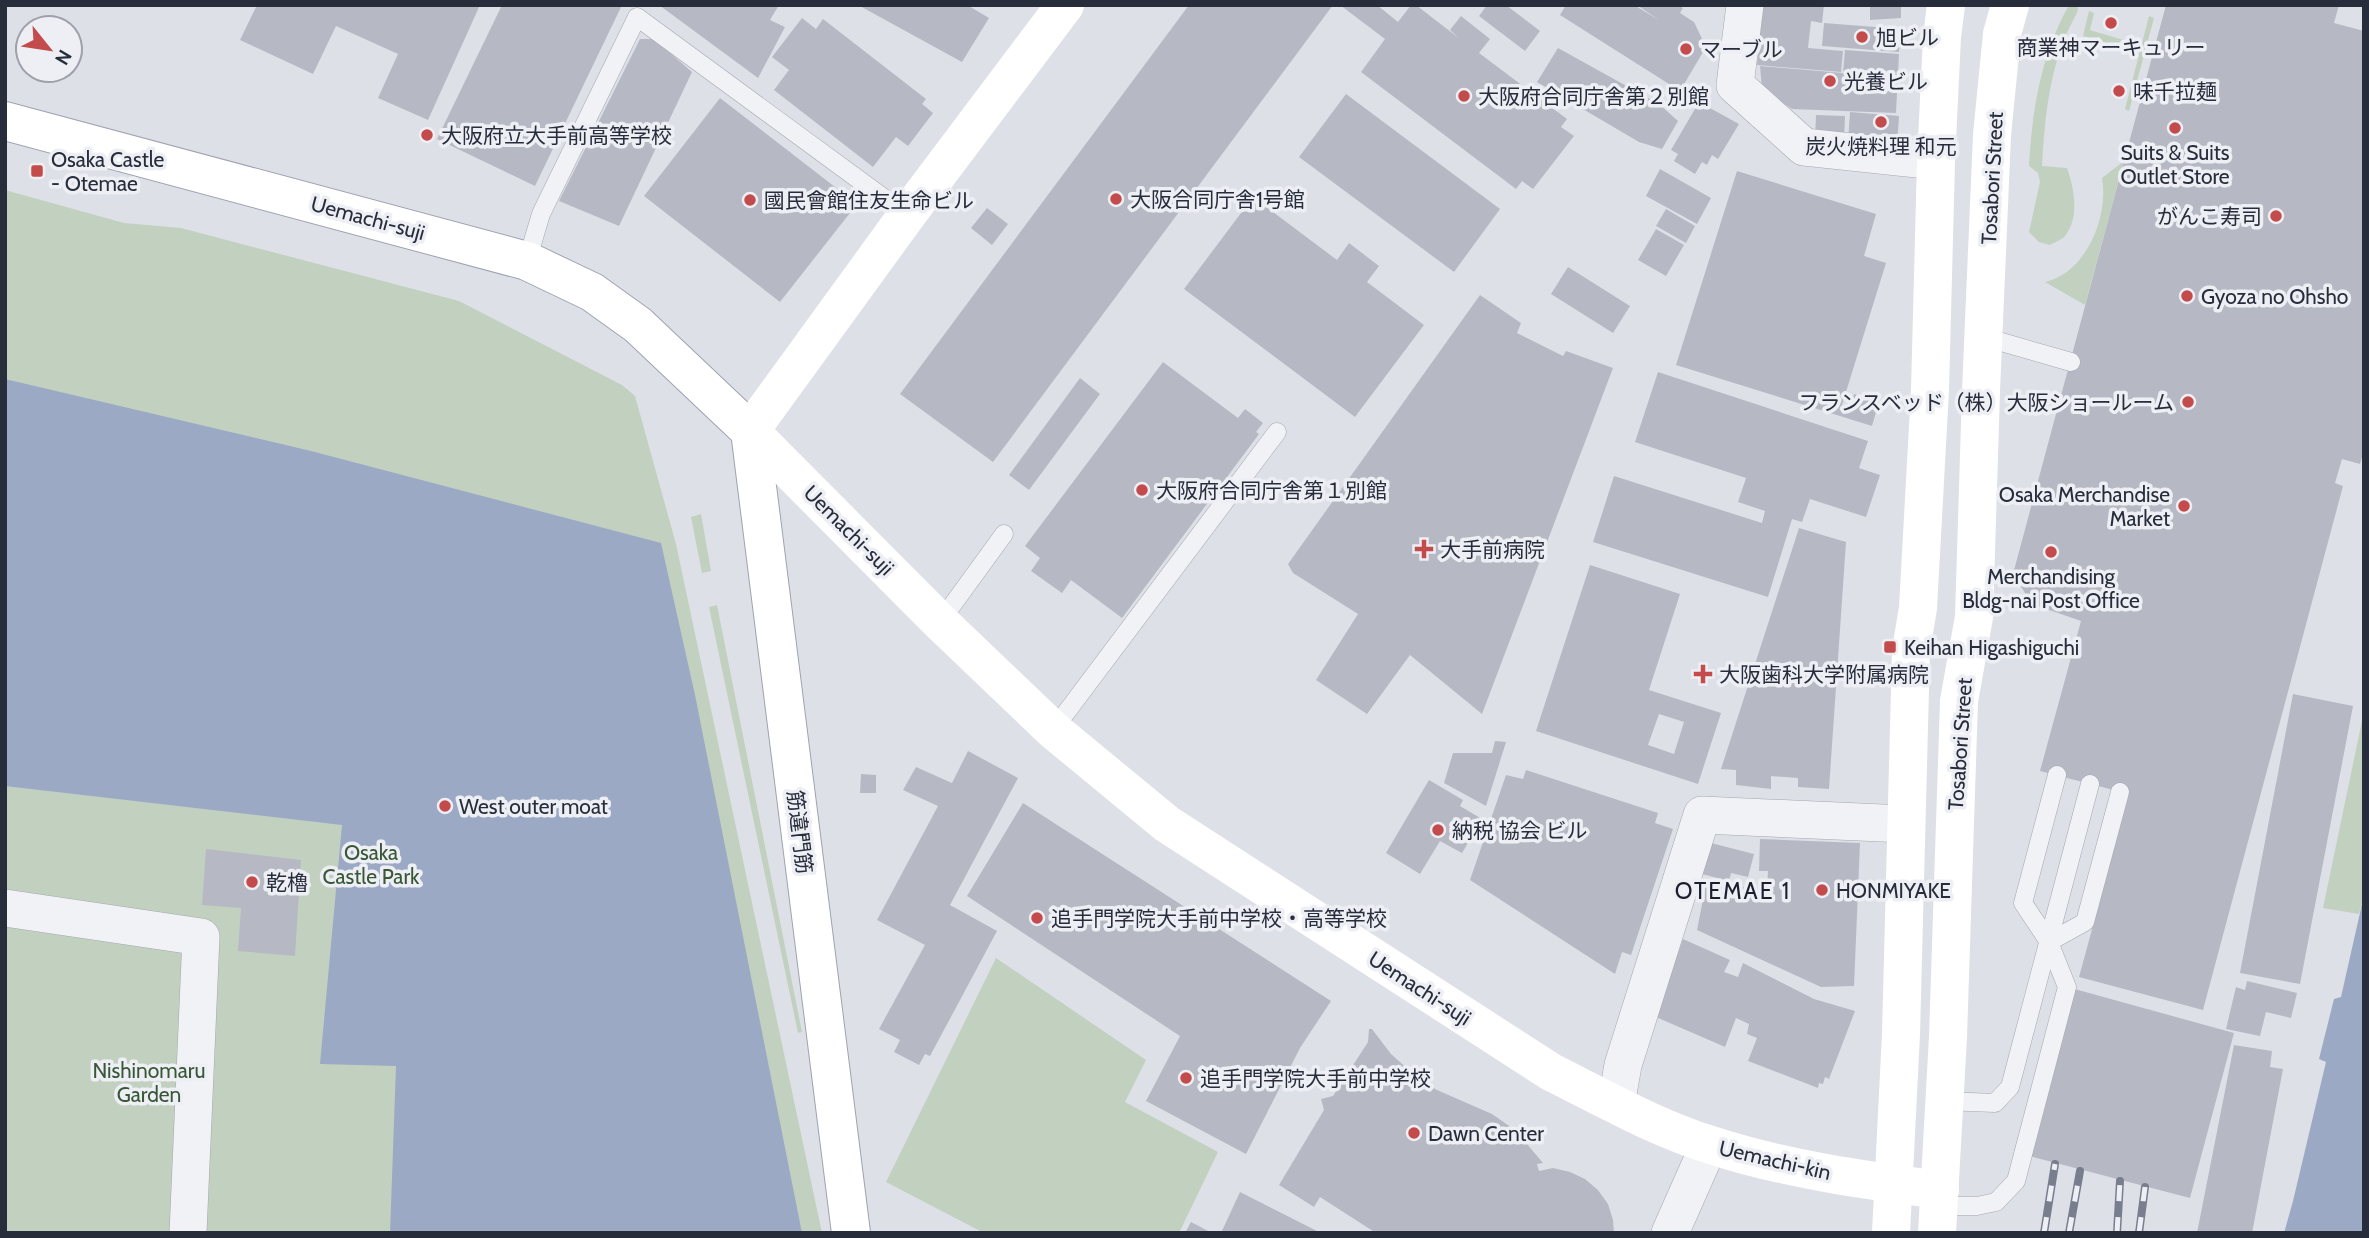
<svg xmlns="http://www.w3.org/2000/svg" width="2369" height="1238" viewBox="0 0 2369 1238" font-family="Cabin,'Noto Sans JP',sans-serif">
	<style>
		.green { fill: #c2d0c0 }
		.water { fill: #9ba9c5 }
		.building { fill: #b6b9c3; fill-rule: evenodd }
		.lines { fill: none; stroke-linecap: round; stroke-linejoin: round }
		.lane-casing { stroke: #a4a7b0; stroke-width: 19 }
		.street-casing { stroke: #a4a7b0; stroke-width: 38 }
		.primary-casing { stroke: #9ea3b2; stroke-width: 40 }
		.lane { stroke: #f1f2f5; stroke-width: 18 }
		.street { stroke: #f1f2f5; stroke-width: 37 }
		.secondary { stroke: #fff; stroke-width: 38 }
		.primary { stroke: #fff; stroke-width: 38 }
		.rail-casing { stroke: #797e8f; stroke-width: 8 }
		.rail { stroke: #edeff4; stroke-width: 5; stroke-dasharray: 16; stroke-linecap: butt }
		.poi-dot { fill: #c44b4b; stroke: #edeff4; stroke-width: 2.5 }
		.labels { text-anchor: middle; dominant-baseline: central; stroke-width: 7; stroke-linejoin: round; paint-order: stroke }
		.poi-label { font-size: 21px; fill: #282d3c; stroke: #edeff4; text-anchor: start }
		.street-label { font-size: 21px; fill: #282d3c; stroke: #edeff4 }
		.park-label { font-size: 21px; fill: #385737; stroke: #edeff4 }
		.neighbourhood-label { font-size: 23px; letter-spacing: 2px; fill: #1b1e2d; stroke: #edeff4 }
	</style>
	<rect width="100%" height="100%" fill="#dee0e7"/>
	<g class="green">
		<path d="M2069,5H2077L2078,10C2073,22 2066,32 2062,45C2048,83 2044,126 2042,166L2067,168C2074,188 2080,217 2065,236C2062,240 2054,242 2050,245L2039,242L2029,232L2040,182L2038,173L2029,166C2032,110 2041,55 2069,5Z"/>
		<path d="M2089,11L2094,13L2090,30L2140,45L2138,52L2083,36Z"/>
		<path d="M2149,16L2154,18L2129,111L2125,109Z"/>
		<path d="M2124,161L2085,305L2045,282C2086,273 2109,217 2102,178Z"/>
		<path d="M5,190L124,223L181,228L459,301L622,385L635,396L676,544L822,1233H5Z"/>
		<path d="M701,514L711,571L702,573L691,517Z"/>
		<path d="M717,605L802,1032L798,1033L709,607Z"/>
		<path d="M2364,711V895L2359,914L2323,908Z"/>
		<path d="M996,958L1146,1060L1125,1102L1218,1152L1179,1233H984L886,1182Z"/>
	</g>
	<g class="water">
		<path d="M5,379L311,451L661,543L695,695L802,1233H390L396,1066L320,1064L342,825L5,786Z"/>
		<path d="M2364,895V1233H2284L2293,1201L2326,1062L2319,1059L2334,999L2341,997Z"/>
	</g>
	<g class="building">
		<path d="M257,5H480L428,120L378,98L398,54L336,26L313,74L240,40Z"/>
		<path d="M502,5H622L535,186L437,139Z"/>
		<path d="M659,5H779L770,20L785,27L758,78Z"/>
		<path d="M858,5H967L989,18L962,62Z"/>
		<path d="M1189,5H1333L993,462L900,394Z"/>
		<path d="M1340,5H1377L1398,22L1411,5H1416L1460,39L1450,30L1461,16L1490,39L1479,53L1567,119L1561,127L1574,136L1533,189L1522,181L1516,189L1361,72L1385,39Z"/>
		<path d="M1487,5H1506L1540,31L1525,51L1479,16Z"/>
		<path d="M1566,5H1634L1659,20L1637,5H1677L1683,8L1680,13L1694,22L1706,47L1680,91L1560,15Z"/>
		<path d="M1762,5H1824L1822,23L1811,21L1808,48L1843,51L1841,72L1757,65Z"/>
		<path d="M1870,5H1901V18L1870,20Z"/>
		<path d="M2166,5H2339L2334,23L2364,31V450L2360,464L2342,459L2335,483L2343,486L2203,1010L2079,977L2129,794L2040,771L2081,621L2032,604L2013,574Z"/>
		<path d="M802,18L816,29L823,19L926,99L922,104L933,113L908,146L896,137L873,167L774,90L789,70L772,57Z"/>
		<path d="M1824,23L1901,29L1899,52L1822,46Z"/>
		<path d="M640,39H654L692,72L619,226L559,201Z"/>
		<path d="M1558,48L1659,104L1678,121L1662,149L1639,142L1537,82Z"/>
		<path d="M1845,50L1899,54L1896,113L1792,109L1762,89L1760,66L1843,73Z"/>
		<path d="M1346,94L1500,209L1454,272L1299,157Z"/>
		<path d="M720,98L857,204L780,302L644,196Z"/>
		<path d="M1699,102L1739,124L1718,159L1712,155L1707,165L1702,162L1695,174L1674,161L1678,154L1671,150Z"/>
		<path d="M1850,112L1899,116L1897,146L1848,142Z"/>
		<path d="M1816,115L1845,116L1844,140H1815Z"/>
		<path d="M1660,169L1711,198L1697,224L1646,196Z"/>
		<path d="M1737,171L1876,214L1864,256L1886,263L1841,408L1849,411L1854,394L1879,402L1872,426L1676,365Z"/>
		<path d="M1253,197L1337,260L1349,243L1379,266L1367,282L1424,325L1355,417L1184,289Z"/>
		<path d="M987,208L1008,224L992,245L971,228Z"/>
		<path d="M1666,209L1695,226L1686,243L1656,226Z"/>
		<path d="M1656,229L1684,245L1666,276L1638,260Z"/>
		<path d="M1568,267L1630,306L1613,333L1551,294Z"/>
		<path d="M1480,295L1521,323L1517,333L1563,356L1566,351L1613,368L1482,714L1410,655L1367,714L1316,680L1358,614L1293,573L1288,564Z"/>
		<path d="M1163,362L1238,418L1245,409L1263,423L1256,432L1259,434L1122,618L1071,580L1062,593L1031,571L1040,558L1025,546Z"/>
		<path d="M1658,372L1868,441L1859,468L1880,475L1866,517L1810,499L1802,522L1792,519L1768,597L1593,542L1614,476L1762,523L1765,511L1738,502L1746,478L1635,442Z"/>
		<path d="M1080,378L1100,394L1029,490L1009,475Z"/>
		<path d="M1799,528L1846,542L1829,789L1798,787V778L1771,776V789L1736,785V770L1721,769Z"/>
		<path d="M1590,565L1680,594L1649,690L1721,713L1698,784L1536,731ZM1659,714L1684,722L1674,754L1648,745Z"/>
		<path d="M2293,694L2353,706L2300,984L2240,973Z"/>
		<path d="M1495,741L1506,742L1486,806L1444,783L1453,753H1492Z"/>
		<path d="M968,751L1018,778L950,905L997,931L930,1056L925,1054L919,1065L894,1052L900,1040L879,1029L925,945L877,920L938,806L903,790L916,767L952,783Z"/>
		<path d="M1526,770L1658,813L1655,823L1673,829L1631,955L1622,952L1615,974L1470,880L1506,775L1523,779Z"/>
		<path d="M861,774L876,775V793H860Z"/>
		<path d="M1429,780L1463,800L1460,806L1482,819L1462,853L1440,841L1420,874L1386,853Z"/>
		<path d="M1023,803L1331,1001L1300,1048L1246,1154L1146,1101L1180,1036L967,896Z"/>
		<path d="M1760,839L1860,843L1854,986L1821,987L1697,930L1706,884L1767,889L1768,871H1759Z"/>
		<path d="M1711,843L1754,854L1748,877L1731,873L1729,881L1702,874Z"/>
		<path d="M206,849L301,860L295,956L238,951L241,908L202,905Z"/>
		<path d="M1683,939L1730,960L1724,972L1738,977L1743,963L1814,999L1855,1011L1829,1079L1825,1077L1823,1084L1819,1083L1818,1088L1748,1061L1757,1038L1747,1034L1749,1024L1736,1018L1725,1047L1656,1017Z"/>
		<path d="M2247,981L2297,993L2291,1018L2266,1012L2260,1036L2226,1029L2236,987L2245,990Z"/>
		<path d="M2060,985L2234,1033L2190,1198L2014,1152Z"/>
		<path d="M1369,1029H1372L1391,1054L1420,1080L1437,1090L1492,1114L1515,1130L1543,1163L1537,1164L1539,1171L1553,1168L1570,1172L1585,1179L1598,1190L1608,1204L1613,1220L1614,1233H1376L1320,1197L1314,1207L1279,1185L1324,1110L1321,1099L1333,1096L1368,1042Z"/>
		<path d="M2234,1045L2272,1051L2270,1067L2283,1069L2252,1233H2197Z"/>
		<path d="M1240,1192L1321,1233H1221Z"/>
		<path d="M1191,1222L1212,1233H1185Z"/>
	</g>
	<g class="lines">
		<defs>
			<g id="lane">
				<path d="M527,261L541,214L637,17L907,215"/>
				<path d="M1984,337L2071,362"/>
				<path d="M940,622L1004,534"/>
				<path d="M1053,730L1277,432"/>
				<path d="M2049,942L2085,922L2120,792"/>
				<path d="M1945,1101L1995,1103L2010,1087L2090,784"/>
				<path d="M1939,1206H1977L1996,1202L2016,1181L2067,987L2049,942L2023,903L2057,775"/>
			</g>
			<g id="street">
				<path d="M1745,5L1735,85L1804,147L1936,161"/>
				<path d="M5,908L201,937L188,1233"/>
				<path d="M1616,1105L1623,1065L1702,815L1905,824"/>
				<path d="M1670,1233L1709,1145"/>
			</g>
			<path id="primary" d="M5,121L527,261L592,292L638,325L750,431L851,1233"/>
		</defs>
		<use href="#lane" class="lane-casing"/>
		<use href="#street" class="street-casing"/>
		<use href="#primary" class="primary-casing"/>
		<use href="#lane" class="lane"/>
		<use href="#street" class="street"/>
		<g class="secondary">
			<path d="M1065,5L907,215L750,431L940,622L1053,730L1167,824L1551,1072C1603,1098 1656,1128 1711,1145C1784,1169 1864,1180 1940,1190"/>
			<path d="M1891,1233L1901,1034L1911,650L1918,608L1930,390L1936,161L1942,37L1946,5"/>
			<path d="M1937,1233L1948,1037L1959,701L1974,617L1981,391L1992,135L2002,34L2010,5"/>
		</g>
		<use href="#primary" class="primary"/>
		<defs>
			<g id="rail">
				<path d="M2044,1233L2055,1164"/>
				<path d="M2069,1233L2080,1171"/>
				<path d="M2117,1233L2120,1181"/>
				<path d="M2139,1233L2145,1187"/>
			</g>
		</defs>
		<use href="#rail" class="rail-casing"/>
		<use href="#rail" class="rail"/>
	</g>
	<g class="poi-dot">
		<circle cx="2111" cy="23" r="7"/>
		<circle cx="1862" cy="37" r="7"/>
		<circle cx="1686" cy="49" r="7"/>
		<circle cx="1830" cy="81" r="7"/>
		<circle cx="2119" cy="91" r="7"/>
		<circle cx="1464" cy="96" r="7"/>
		<circle cx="1881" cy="122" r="7"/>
		<circle cx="2175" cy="128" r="7"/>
		<circle cx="427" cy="135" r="7"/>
		<rect x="30" y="164" width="14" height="14" rx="3.5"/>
		<circle cx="1116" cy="199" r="7"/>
		<circle cx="750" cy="200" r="7"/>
		<circle cx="2276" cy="216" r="7"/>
		<circle cx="2187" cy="296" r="7"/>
		<circle cx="2188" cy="402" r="7"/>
		<circle cx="1142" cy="490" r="7"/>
		<circle cx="2184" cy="506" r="7"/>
		<path d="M1420.5 538.5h7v7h7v7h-7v7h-7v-7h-7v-7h7z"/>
		<circle cx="2051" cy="552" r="7"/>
		<rect x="1883" y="640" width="14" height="14" rx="3.5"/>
		<path d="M1699.5 663.5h7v7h7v7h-7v7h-7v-7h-7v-7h7z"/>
		<circle cx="445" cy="806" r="7"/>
		<circle cx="1438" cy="830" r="7"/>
		<circle cx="252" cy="882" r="7"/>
		<circle cx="1822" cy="890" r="7"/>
		<circle cx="1037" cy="918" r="7"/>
		<circle cx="1186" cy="1078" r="7"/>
		<circle cx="1414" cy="1133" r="7"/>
	</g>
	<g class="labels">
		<g class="poi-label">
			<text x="1876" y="37">旭ビル</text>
			<text x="2111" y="47" text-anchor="middle">商業神マーキュリー</text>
			<text x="1700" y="49">マーブル</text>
			<text x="1844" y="81">光養ビル</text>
			<text x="2133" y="91">味千拉麺</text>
			<text x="1478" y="96">大阪府合同庁舎第２別館</text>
			<text x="441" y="135">大阪府立大手前高等学校</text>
			<text x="1881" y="146" text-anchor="middle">炭火焼料理 和元</text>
			<text x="2175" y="152" text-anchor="middle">Suits &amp; Suits<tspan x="2175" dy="24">Outlet Store</tspan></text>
			<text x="51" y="159">Osaka Castle<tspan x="51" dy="24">- Otemae</tspan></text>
			<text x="1130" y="199">大阪合同庁舎1号館</text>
			<text x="764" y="200">國民會館住友生命ビル</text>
			<text x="2262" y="216" text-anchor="end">がんこ寿司</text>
			<text x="2201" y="296">Gyoza no Ohsho</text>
			<text x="2174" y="402" text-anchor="end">フランスベッド（株）大阪ショールーム</text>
			<text x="1156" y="490">大阪府合同庁舎第１別館</text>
			<text x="2170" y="494" text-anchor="end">Osaka Merchandise<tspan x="2170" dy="24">Market</tspan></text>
			<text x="1440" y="549">大手前病院</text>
			<text x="2051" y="576" text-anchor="middle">Merchandising<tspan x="2051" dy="24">Bldg-nai Post Office</tspan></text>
			<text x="1904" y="647">Keihan Higashiguchi</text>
			<text x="1719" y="674">大阪歯科大学附属病院</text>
			<text x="459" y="806">West outer moat</text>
			<text x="1452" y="830">納税 協会 ビル</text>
			<text x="266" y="882">乾櫓</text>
			<text x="1836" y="890">HONMIYAKE</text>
			<text x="1051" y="918">追手門学院大手前中学校・高等学校</text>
			<text x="1200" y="1078">追手門学院大手前中学校</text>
			<text x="1428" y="1133">Dawn Center</text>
		</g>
		<g class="street-label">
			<text transform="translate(1992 178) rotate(-87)">Tosabori Street</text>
			<text transform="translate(368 218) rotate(15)">Uemachi-suji</text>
			<text transform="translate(849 530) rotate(45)">Uemachi-suji</text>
			<text transform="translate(1960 744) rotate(-86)">Tosabori Street</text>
			<text transform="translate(800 832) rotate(83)">筋違門筋</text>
			<text transform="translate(1420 988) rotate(33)">Uemachi-suji</text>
			<text transform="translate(1775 1160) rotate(13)">Uemachi-kin</text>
		</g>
		<g class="park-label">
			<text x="371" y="852">Osaka<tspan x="371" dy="24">Castle Park</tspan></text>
			<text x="149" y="1070">Nishinomaru<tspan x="149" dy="24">Garden</tspan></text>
		</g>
		<g class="neighbourhood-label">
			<text x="1733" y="891">OTEMAE 1</text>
		</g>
	</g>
	<rect width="2369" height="1238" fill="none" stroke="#282d3c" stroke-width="14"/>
	<g transform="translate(49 49) rotate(120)"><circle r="33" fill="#edeff4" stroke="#9ea1aa" stroke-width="2"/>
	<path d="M0-5L12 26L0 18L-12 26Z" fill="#c44b4b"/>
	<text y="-10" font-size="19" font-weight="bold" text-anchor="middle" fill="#282d3c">N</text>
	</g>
</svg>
